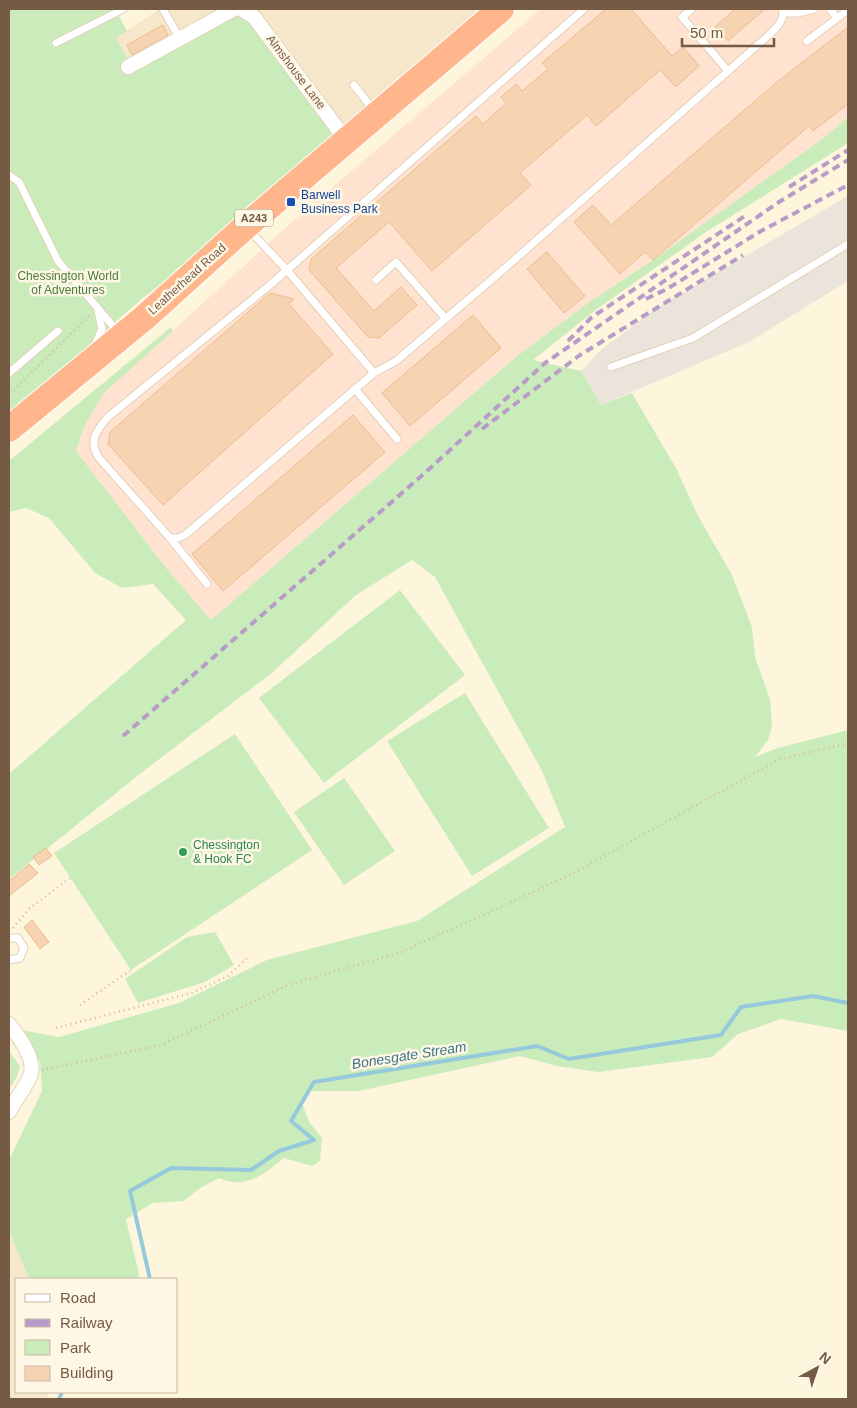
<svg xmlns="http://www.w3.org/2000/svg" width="857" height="1408" viewBox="0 0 857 1408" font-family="Arial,sans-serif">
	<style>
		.residential { fill: #f6e7cb }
		.commercial { fill: #ffe3d0 }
		.industrial { fill: #ebe4da }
		.green { fill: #caecbb }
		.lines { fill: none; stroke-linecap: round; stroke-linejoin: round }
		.stream { stroke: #96c9db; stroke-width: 4 }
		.building { fill: #f6d4b2; stroke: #eabc91 }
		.lane-casing { stroke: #e2d1b9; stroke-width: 9 }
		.street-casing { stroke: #e2d1b9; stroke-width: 16 }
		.highway-casing { stroke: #fff; stroke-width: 28 }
		.path { stroke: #dab796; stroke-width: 2.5; stroke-dasharray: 1 4; stroke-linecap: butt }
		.lane { stroke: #fff; stroke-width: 7 }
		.street { stroke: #fff; stroke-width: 14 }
		.highway { stroke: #ffb68d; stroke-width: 26 }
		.rail { stroke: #b79cc7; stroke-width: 4; stroke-dasharray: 8 5; stroke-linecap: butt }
		.transit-dot { fill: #1a4fb4; stroke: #fff7e5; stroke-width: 2 }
		.leisure-dot { fill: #2e9e5b; stroke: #fff7e5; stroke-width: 2 }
		.labels { text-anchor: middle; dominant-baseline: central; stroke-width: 5; stroke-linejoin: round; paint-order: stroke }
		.shield { fill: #fff7e5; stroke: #9e8974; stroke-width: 1 }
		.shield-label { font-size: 11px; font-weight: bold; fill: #755a44 }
		.street-label { font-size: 12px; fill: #755a44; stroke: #fff7e5 }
		.transit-label { font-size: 12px; fill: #164399; stroke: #fff7e5; text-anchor: start }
		.park-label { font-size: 12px; fill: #487c3b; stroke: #fff7e5 }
		.leisure-label { font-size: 12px; fill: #27864d; stroke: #fff7e5; text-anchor: start }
		.water-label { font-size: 14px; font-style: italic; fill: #3c768b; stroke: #fff7e5 }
	</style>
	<rect width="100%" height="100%" fill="#fef5dd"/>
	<g class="residential">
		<path d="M160,9H228L128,60L115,38Z"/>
		<path d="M256,9H473L478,15L347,130Z"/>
		<path d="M9,1230L29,1279H16V1392H49L47,1399H9Z"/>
	</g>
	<path class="commercial" d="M541,9H848V117L825,137L653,260L588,303L517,356L211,620L167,569L76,451L85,425L103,394L292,222Z"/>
	<path class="industrial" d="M848,196V281L749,342L601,405L581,371L600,351L655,309Z"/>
	<g class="green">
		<path d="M9,9H115L127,31L116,38L134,71L236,14L249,20L337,138L193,262L144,297L9,415Z"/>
		<path d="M848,117V143L706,232L593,312L533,360L581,371L601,405L632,393L677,470L697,514L732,575L752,627L755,657L770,699L772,727L768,740L755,757L778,748L848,730V1031L781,1019L738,1034L712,1057L598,1072L557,1066L520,1056L359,1091H307L302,1103L309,1122L322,1138L320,1161L312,1166L284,1158C264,1174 246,1190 219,1178L200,1188L184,1201L153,1203L126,1219L140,1279H29L9,1230V1160L42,1091L40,1062L21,1030L59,1037L179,1003L267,960L417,921L565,827L542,771L435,577L412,560L356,595L273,672L145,770L9,879V774L186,620L153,584L122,588L95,573L49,518L26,508L9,512V461L171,327L173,331L103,394L85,425L76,451L167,569L211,620L517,356L588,303L653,260L825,137Z"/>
		<path d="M400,590L465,675L324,783L259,698Z"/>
		<path d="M465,693L549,828L472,876L387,741Z"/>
		<path d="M235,734L312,850L131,970L54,853Z"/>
		<path d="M344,778L395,851L344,885L294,812Z"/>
		<path d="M215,932L234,965L205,982L138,1003L125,979L187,937Z"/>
		<path d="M9,1052L20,1066L17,1077L9,1089Z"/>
	</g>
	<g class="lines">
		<g class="stream">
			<path d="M150,1279L130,1191L171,1168L251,1170L279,1151L314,1140L291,1121L314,1082L537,1046L569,1059L721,1035L741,1007L813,996L848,1003"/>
			<path d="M59,1399L62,1392"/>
		</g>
	</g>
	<g class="building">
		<path d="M606,9H631L672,56L683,47L699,66L676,87L660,70L596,126L587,115L520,173L531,185L432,271L389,222L336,268L374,311L401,287L417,305L379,338L368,337L309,270L311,259L476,116L483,124L506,103L501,97L516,84L522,91L548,69L542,63Z"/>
		<path d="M735,9H765L728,41L715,27Z"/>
		<path d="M163,25L168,35L132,55L127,45Z"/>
		<path d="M848,27V104L813,131L809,126L653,260L645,252L620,274L574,222L593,205L611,225L777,82Z"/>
		<path d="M547,252L585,296L564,313L527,269Z"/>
		<path d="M270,293L294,299L289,304L333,354L163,505L108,444L110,432Z"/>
		<path d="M473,315L501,348L410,426L382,393Z"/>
		<path d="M353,415L385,452L223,591L192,554Z"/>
		<path d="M46,848L52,856L39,865L33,857Z"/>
		<path d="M29,864L38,873L9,896V881Z"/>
		<path d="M32,920L49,942L40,949L24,927Z"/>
	</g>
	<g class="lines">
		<defs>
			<g id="lane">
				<path d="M163,9L180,39"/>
				<path d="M692,9L682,17L728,71"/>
				<path d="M830,9L837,18"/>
				<path d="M783,13H798L814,9"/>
				<path d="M807,41L848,10"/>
				<path d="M56,43L123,9"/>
				<path d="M354,85L375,112"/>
				<path d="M9,175L19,182L58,261L118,332"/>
				<path d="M249,230L286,269L374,373"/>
				<path d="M376,280L396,262L445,318"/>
				<path d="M96,343L102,329L98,311"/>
				<path d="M611,367L693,338L848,244"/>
				<path d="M9,373L58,331"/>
				<path d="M355,389L397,439"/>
				<path d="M170,538H178L185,535L374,373L396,361L504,269L770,34C778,26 784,21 783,9"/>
				<path d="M207,584L170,538L99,458C88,441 96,431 108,417L270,285L584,9"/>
				<path d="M9,938H18L24,948L20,958L9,960"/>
			</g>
			<g id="street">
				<path d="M241,9L254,17L346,140"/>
				<path d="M128,67L234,9"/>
				<path d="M9,1024C18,1036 35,1057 31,1074C27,1086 15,1100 9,1112"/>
			</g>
			<path id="highway" d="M9,429L144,318L246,226L501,9"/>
		</defs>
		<use href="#lane" class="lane-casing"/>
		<use href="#street" class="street-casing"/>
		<use href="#highway" class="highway-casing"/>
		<g class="path">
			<path d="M9,392L14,390L89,316"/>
			<path d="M13,928L29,909L70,878"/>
			<path d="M80,1005L131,970"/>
			<path d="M56,1028L192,993L228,976L247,958"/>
			<path d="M42,1070L161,1045L288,985L402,952L568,876L778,760L848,743"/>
		</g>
		<use href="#lane" class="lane"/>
		<use href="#street" class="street"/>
		<use href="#highway" class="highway"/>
		<g class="rail">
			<path d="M789,187L848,150"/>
			<path d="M646,299L667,289L761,231L848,185"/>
			<path d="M568,341L592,317L745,216"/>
			<path d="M482,429L580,355L743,255"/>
			<path d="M123,736L426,472L545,363L779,202L848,160"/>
		</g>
	</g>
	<rect class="transit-dot" x="286" y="197" width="10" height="10" rx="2.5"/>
	<circle class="leisure-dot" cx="183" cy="852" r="5"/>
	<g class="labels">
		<rect class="shield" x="235" y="209.5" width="38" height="17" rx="4"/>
		<g class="shield-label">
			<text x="254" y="218">A243</text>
		</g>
		<g class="street-label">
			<text transform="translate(296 72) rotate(53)">Almshouse Lane</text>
			<text transform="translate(187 279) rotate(-42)">Leatherhead Road</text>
		</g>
		<g class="transit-label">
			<text x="301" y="195">Barwell<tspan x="301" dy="14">Business Park</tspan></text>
		</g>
		<g class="park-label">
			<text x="68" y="276">Chessington World<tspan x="68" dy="14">of Adventures</tspan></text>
		</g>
		<g class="leisure-label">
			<text x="193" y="845">Chessington<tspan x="193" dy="14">&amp; Hook FC</tspan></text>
		</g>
		<g class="water-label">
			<text transform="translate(409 1055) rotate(-9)">Bonesgate Stream</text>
		</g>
	</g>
	<rect width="857" height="1408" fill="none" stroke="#755a44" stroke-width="20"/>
	<rect x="15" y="1278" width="162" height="115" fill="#fff7e5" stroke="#c8b8a5"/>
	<rect x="25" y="1294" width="25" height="8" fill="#ffffff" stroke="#c8b8a5"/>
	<text x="60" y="1303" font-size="15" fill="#755a44">Road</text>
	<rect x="25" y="1319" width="25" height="8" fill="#b79cc7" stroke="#c8b8a5"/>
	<text x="60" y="1328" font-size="15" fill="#755a44">Railway</text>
	<rect x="25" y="1340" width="25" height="15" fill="#caecbb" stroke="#c8b8a5"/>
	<text x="60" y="1353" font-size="15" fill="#755a44">Park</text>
	<rect x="25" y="1366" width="25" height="15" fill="#f6d4b2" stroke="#c8b8a5"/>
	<text x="60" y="1378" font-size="15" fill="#755a44">Building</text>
	<g transform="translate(817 1368) rotate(40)" stroke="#fff7e5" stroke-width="4" paint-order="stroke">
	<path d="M0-4L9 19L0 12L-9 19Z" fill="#755a44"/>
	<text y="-8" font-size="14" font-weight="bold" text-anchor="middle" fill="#755a44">N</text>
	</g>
	<path d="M682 38v8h92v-8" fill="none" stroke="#755a44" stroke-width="2.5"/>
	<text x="690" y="38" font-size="15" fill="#755a44" stroke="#fff7e5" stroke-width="4" paint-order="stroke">50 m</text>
</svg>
